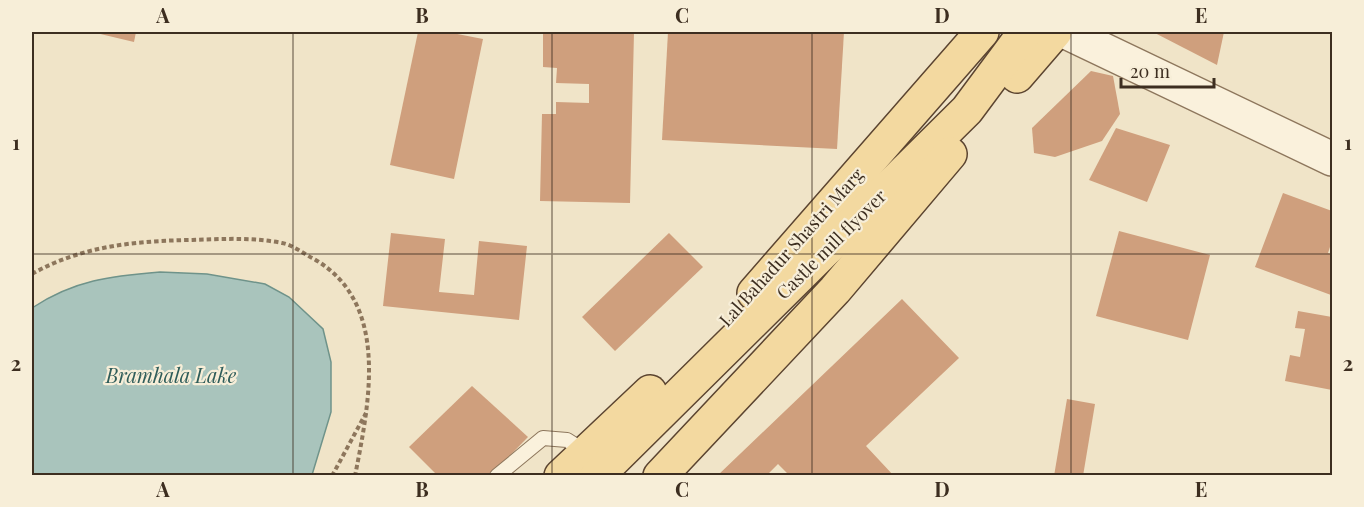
<svg xmlns="http://www.w3.org/2000/svg" width="1364" height="507" viewBox="0 0 1364 507" font-family="'Playfair Display',serif">
	<style>
		.water { fill: #a9c4bc; stroke: #6f938a; stroke-width: 1.5 }
		.building { fill: #cf9f7d }
		.lines { fill: none; stroke-linecap: round; stroke-linejoin: round }
		.service-casing { stroke: #8d765c; stroke-width: 16 }
		.tertiary-casing { stroke: #8d765c; stroke-width: 36 }
		.primary-casing { stroke: #5b4430; stroke-width: 36 }
		.path { stroke: #8d765c; stroke-width: 4; stroke-dasharray: 4.5 3; stroke-linecap: butt }
		.service { stroke: #faf1dc; stroke-width: 14 }
		.tertiary { stroke: #faf1dc; stroke-width: 33 }
		.primary { stroke: #f3d9a0; stroke-width: 33 }
		.grid { fill: none; stroke: #3d2e20; stroke-width: 1.5; stroke-opacity: 0.55 }
		.labels { text-anchor: middle; dominant-baseline: central; stroke-width: 4.5; stroke-linejoin: round; paint-order: stroke }
		.street-label { font-size: 18px; fill: #3d2e20; stroke: #f7eed8 }
		.water-label { font-size: 20px; font-style: italic; fill: #2f5d5a; stroke: #f7eed8 }
		.neatline { fill: none; stroke: #3d2e20; stroke-width: 2 }
		.grid-label { font-size: 20px; text-anchor: middle; font-weight: bold; fill: #3d2e20 }
	</style>
	<rect width="100%" height="100%" fill="#f0e4c8"/>
	<path class="water" d="M160,272L207,274L265,284L289,297L323,329L331,362V412L312,475H32V308C74,280 111,276 160,272Z"/>
	<g class="building">
		<path d="M92,32H136L134,42Z"/>
		<path d="M418,32H447L483,39L454,179L390,165Z"/>
		<path d="M543,32H634L630,203L540,201L542,114H556V102L589,103V84L556,83L557,68L543,67Z"/>
		<path d="M668,32H844L837,149L662,140Z"/>
		<path d="M1153,32H1224L1217,65Z"/>
		<path d="M1091,71L1113,76L1120,114L1102,141L1055,157L1034,153L1032,128Z"/>
		<path d="M1116,128L1170,145L1147,202L1089,180Z"/>
		<path d="M1283,193L1332,211V248L1330,247L1328,253L1332,254L1331,295L1255,267Z"/>
		<path d="M1119,231L1210,255L1188,340L1096,316Z"/>
		<path d="M391,233L445,239L439,292L474,295L479,241L527,246L519,320L383,306Z"/>
		<path d="M669,233L703,267L615,351L582,317Z"/>
		<path d="M902,299L959,358L866,446L894,476H790L778,464L766,476H717Z"/>
		<path d="M1298,311L1332,317V390L1285,381L1290,355L1300,357L1305,329L1295,328Z"/>
		<path d="M472,386L528,437L490,476H438L409,447Z"/>
		<path d="M1067,399L1095,404L1083,476H1054Z"/>
	</g>
	<g class="lines">
		<defs>
			<path id="service" d="M497,476L543,438L567,440L586,452"/>
			<path id="tertiary" d="M1066,32L1332,159"/>
			<g id="primary">
				<path d="M1017,76L1055,32"/>
				<path d="M754,293L982,32"/>
				<path d="M561,476L650,392"/>
				<path d="M597,476L967,110L1025,32"/>
				<path d="M660,476L835,290L950,154"/>
			</g>
		</defs>
		<use href="#service" class="service-casing"/>
		<use href="#tertiary" class="tertiary-casing"/>
		<use href="#primary" class="primary-casing"/>
		<g class="path">
			<path d="M32,274C81,246 135,241 190,240C221,239 252,237 282,243C293,245 304,254 314,259C391,303 369,404 355,476"/>
			<path d="M332,476L366,413"/>
		</g>
		<use href="#service" class="service"/>
		<use href="#tertiary" class="tertiary"/>
		<use href="#primary" class="primary"/>
	</g>
	<path class="grid" d="M293,32V476M552,32V476M812,32V476M1071,32V476M32,254H1332"/>
	<g class="labels">
		<g class="street-label">
			<text transform="translate(831 244) rotate(-45)">Castle mill flyover</text>
			<text transform="translate(791 247) rotate(-48)">Lal Bahadur Shastri Marg</text>
		</g>
		<g class="water-label">
			<text x="171" y="374">Bramhala Lake</text>
		</g>
	</g>
	<rect width="1364" height="507" fill="none" stroke="#f7eed8" stroke-width="66"/>
	<path d="M1121 78v9h93v-9" fill="none" stroke="#3d2e20" stroke-width="3"/>
	<text x="1130" y="78" font-size="18" fill="#3d2e20" stroke="#f7eed8" stroke-width="4.5" paint-order="stroke">20 m</text>
	<rect x="33" y="33" width="1298" height="441" class="neatline"/>
	<g class="grid-label">
		<text x="163" y="23">A</text>
		<text x="422" y="23">B</text>
		<text x="682" y="23">C</text>
		<text x="942" y="23">D</text>
		<text x="1201" y="23">E</text>
		<text x="16" y="150">1</text>
		<text x="1348" y="150">1</text>
		<text x="16" y="371">2</text>
		<text x="1348" y="371">2</text>
		<text x="163" y="497">A</text>
		<text x="422" y="497">B</text>
		<text x="682" y="497">C</text>
		<text x="942" y="497">D</text>
		<text x="1201" y="497">E</text>
	</g>
</svg>
